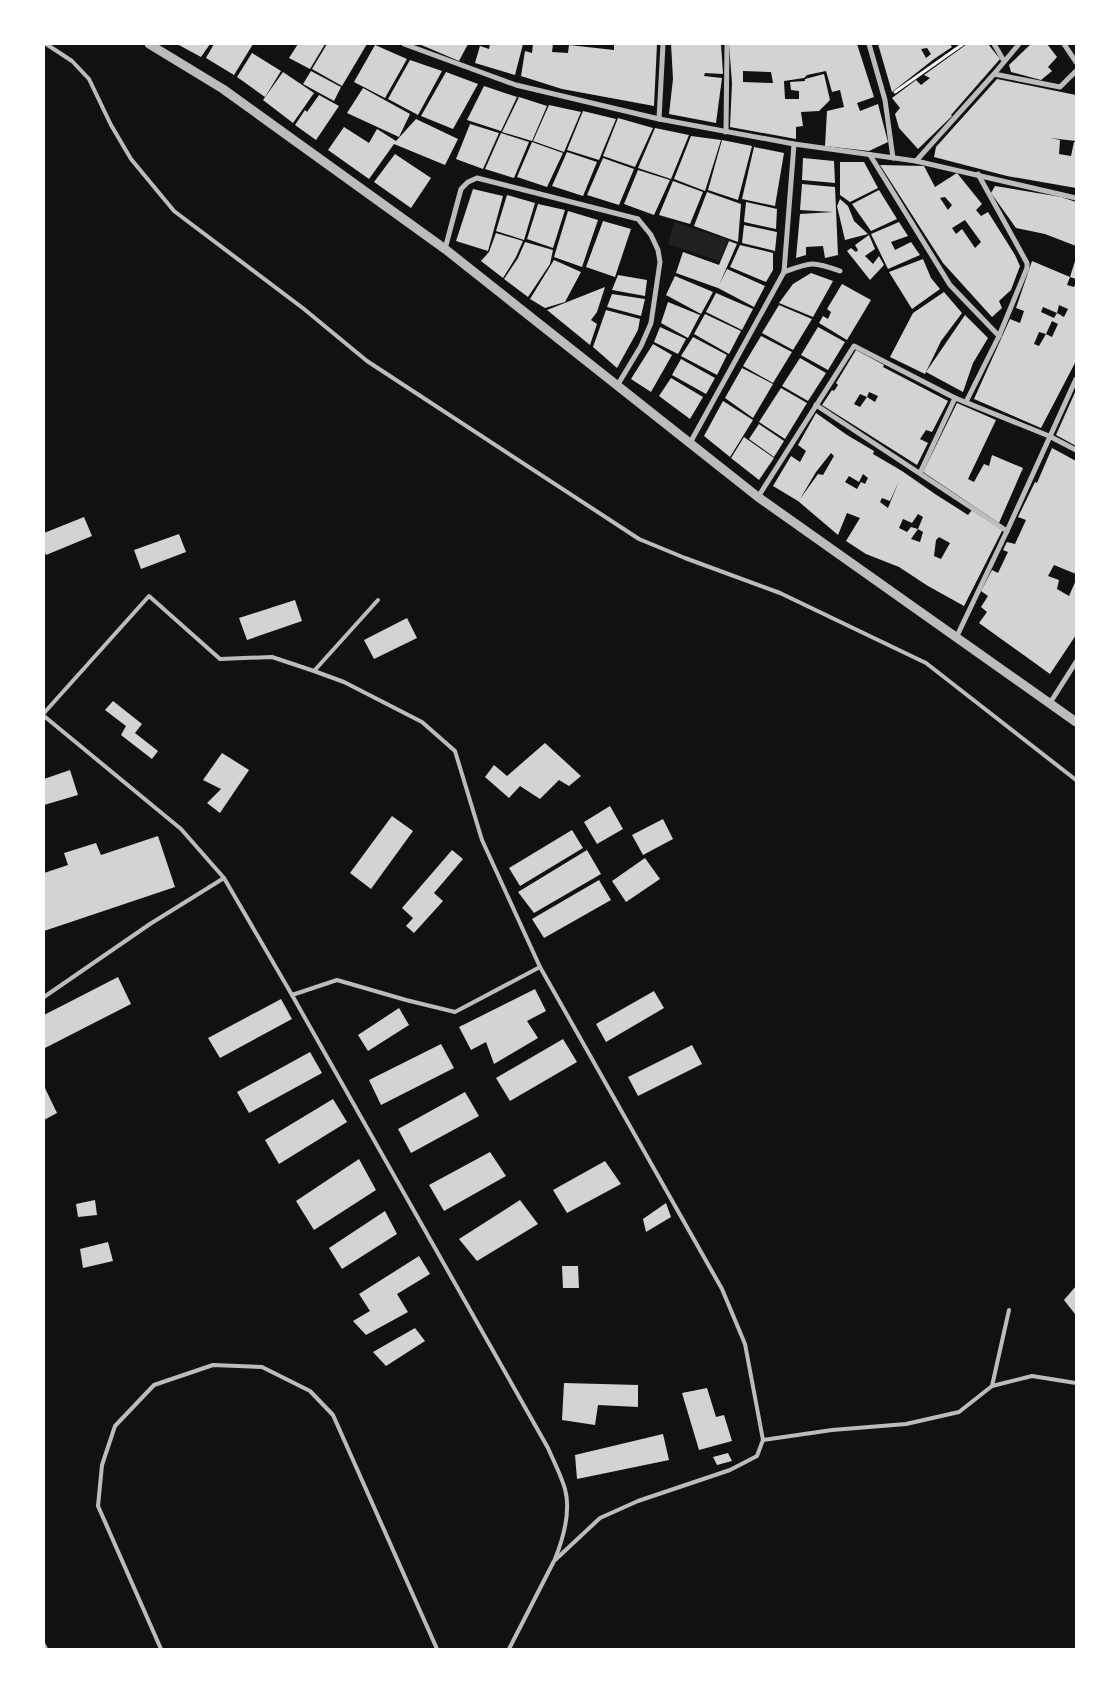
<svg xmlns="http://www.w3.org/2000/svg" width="1120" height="1693" viewBox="0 0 1120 1693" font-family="'Alegreya Sans',sans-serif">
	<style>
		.green { fill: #202020 }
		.building { fill: #d3d3d3; fill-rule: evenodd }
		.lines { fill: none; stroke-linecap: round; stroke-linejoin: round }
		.path { stroke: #f5f5f5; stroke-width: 3 }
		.service { stroke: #bcbcbc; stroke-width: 4 }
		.minor { stroke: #bcbcbc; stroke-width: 5 }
		.tertiary { stroke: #bcbcbc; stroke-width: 9 }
	</style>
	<rect width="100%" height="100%" fill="#111"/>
	<path class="green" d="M674,222L728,240L719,261L668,244Z"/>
	<g class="building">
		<path d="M177,44H210L201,57Z"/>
		<path d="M214,44H253L234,75L206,58Z"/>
		<path d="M298,44H325L310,69L289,58Z"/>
		<path d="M327,44H367L342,86L312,69Z"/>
		<path d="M419,44H468L459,61Z"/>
		<path d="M490,44H523L515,75L475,63L480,46L489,49Z"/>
		<path d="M533,44H553L552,52L568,53L569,45L614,50V44H657L654,106L562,89L521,76L525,51L532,53Z"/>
		<path d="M671,44H721L723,74L705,73L704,76L722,78L716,123L669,114L673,79Z"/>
		<path d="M729,44H857L874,97L857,103L860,111L878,104L888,142L869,151L825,146L827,111L844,107L840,90L832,92L826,71L807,75L804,78L784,81L785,99H799V91L791,90L790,82L805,81V79L824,74L830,100L819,111L801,112L803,126L796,127V139L730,127L732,83ZM743,71L771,72L773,83L743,82Z"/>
		<path d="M878,44H950L952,47L934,59L892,92ZM927,48L931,54L926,58L921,49Z"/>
		<path d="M967,44H988L1000,59L951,115L952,116L918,149L899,128L895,114L900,108L892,98L916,80L921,85L930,78L924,75Z"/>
		<path d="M1031,44H1047L1057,57L1048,67L1052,71L1041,80L1011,72L1009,65Z"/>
		<path d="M375,45L407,59L385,98L354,82Z"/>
		<path d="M252,53L281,71L265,97L237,77Z"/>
		<path d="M410,60L442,71L418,115L388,99Z"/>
		<path d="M311,71L341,87L334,101L303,84Z"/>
		<path d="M283,72L314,93L293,123L263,100Z"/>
		<path d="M446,72L478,84L453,129L421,116Z"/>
		<path d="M997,79L1076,95V141L1050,138L1060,140L1059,154L1071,156L1074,142H1076V188L1007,176L934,157L936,147Z"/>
		<path d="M484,86L517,97L501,131L467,120Z"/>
		<path d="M363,88L410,114L399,137L347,113Z"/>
		<path d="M319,95L339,106L316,140L295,125L305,110L307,112Z"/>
		<path d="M519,97L547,106L532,141L502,132Z"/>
		<path d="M549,105L581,112L564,152L533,141Z"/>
		<path d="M583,111L616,119L599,160L567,150Z"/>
		<path d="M618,118L653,128L635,167L603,156Z"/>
		<path d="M416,119L458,139L445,165L394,144L369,179L328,150L344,127L369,143L377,129L396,141Z"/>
		<path d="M470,124L499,133L483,169L456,159Z"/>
		<path d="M655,128L689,135L671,179L638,168Z"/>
		<path d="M501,133L529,142L514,178L485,169Z"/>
		<path d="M691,136L721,140L705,191L674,179Z"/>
		<path d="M722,140L752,146L738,200L708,190Z"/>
		<path d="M532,142L563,153L547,187L517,177Z"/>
		<path d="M754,147L784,153L775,206L742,199Z"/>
		<path d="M567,152L597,162L583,196L552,186Z"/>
		<path d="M395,154L431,178L411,208L374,182Z"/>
		<path d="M603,158L634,169L619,205L587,195Z"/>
		<path d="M803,158L834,161L835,183L802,180Z"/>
		<path d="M840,162H864L878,188L850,202L840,195Z"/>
		<path d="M880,165L924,166L935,187L957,173L982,204L976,210L981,216L988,212L1015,255L1020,266L1011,290L999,301L1002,308L992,317L943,263ZM945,197L952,205L948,210L940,198ZM965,220L981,242L975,248L962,229L956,234L952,228Z"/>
		<path d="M638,170L670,180L654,215L624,204Z"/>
		<path d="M673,181L703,192L690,224L659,215Z"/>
		<path d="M802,184L835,187L838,255L825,258L823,246L806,247V255L796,258L800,214L833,212L800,210Z"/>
		<path d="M995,186L1061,197L1076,202V246L1045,234L1016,228L991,193Z"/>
		<path d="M473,189L503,196L488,251L456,241Z"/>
		<path d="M879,190L897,219L871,231L852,204Z"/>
		<path d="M707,192L741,204L738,242L694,226Z"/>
		<path d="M507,195L535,203L524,240L496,231Z"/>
		<path d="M840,199L848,206L854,221L868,234L845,240L837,206Z"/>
		<path d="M746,202L777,209L776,229L744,222Z"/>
		<path d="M538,204L565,210L553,248L527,239Z"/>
		<path d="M568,211L598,220L582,267L554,257Z"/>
		<path d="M603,221L631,229L615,277L586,267Z"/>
		<path d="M899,222L908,236L891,242L895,250L911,242L920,255L888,269L871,234Z"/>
		<path d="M744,225L777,232L775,251L742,243Z"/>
		<path d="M496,233L523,241L516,257L503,278L481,261L489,252Z"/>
		<path d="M869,235L875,249L865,256L873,264L879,256L884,265L870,280L847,251L851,248L856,252L858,250L855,245Z"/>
		<path d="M729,241L737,244L719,285L727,269L765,286L754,307L718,288L676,273L683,252L719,265Z"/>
		<path d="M525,242L553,250L550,264L528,297L504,279L518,258Z"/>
		<path d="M740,245L773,253V270L766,282L730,267Z"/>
		<path d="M1076,258V279L1070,277Z"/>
		<path d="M923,259L931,278L940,289L912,309L889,272Z"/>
		<path d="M554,260L581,272L565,302L545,308L530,299Z"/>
		<path d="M1032,261L1070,277L1067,285L1074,287L1076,283V361L1041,428L974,399L1010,319L1020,323L1024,311L1016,308ZM1059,305L1068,309L1064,317L1057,313L1054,318L1041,312L1043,307L1057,313ZM1052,321L1058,324L1052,337L1046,334ZM1039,332L1046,334L1039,346L1034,344Z"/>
		<path d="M811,273L833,281L813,317L779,303L793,284Z"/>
		<path d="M618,275L647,280L645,296L612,290Z"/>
		<path d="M675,276L713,292L701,314L666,295Z"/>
		<path d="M842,284L871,300L847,340L819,323L823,316L828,319L831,312L827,309Z"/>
		<path d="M605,287L597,312L591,320L597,324L590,345L547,310Z"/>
		<path d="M944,292L962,313L941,341L925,374L890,357L913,313Z"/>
		<path d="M716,293L753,309L742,330L706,312Z"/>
		<path d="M612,294L645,299L641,316L607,307Z"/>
		<path d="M668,302L700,315L688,338L661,323Z"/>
		<path d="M779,305L812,319L793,350L762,333Z"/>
		<path d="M606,310L640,319L638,330L617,368L593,347Z"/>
		<path d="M705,314L741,331L729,354L694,334Z"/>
		<path d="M965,315L988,338L973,363L963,392L926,372Z"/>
		<path d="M660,327L686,339L678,354L654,342Z"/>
		<path d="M818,327L845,342L828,370L801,355Z"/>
		<path d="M761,336L792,352L773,383L743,366Z"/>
		<path d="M693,337L727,355L717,375L681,356Z"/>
		<path d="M653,344L672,355L651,392L631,379Z"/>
		<path d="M856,350L884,365L883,367L948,401L932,432L926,430L920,439L928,443L917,465L822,405L832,390L834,391L838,385L836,383ZM869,392L878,396L875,402L867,397ZM860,394L867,397L860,407L854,404Z"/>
		<path d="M800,358L826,373L808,401L782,386Z"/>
		<path d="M681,359L715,378L706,394L672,375Z"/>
		<path d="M742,368L773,384L753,418L725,398Z"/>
		<path d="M671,378L703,397L690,419L659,396Z"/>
		<path d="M781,388L807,403L785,439L759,422Z"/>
		<path d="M1076,390V446L1056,435Z"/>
		<path d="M723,401L753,420L730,457L704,436Z"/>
		<path d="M957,403L996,420L968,479L974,482L984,464L989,466L992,455L1023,468L999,523L923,472Z"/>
		<path d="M816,413L847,435L874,451L873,454L902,471L935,494L968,515L972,510L1003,529L964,606L928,586L899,567L866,554L846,541L860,518L847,513L838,535L798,501L773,486L791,456L800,462L806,451L798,445ZM831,453L834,456L823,475L818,474L800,499L816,472ZM863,474L868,478L865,484L861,482L857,489L845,482L849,476L859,482ZM899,481L888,508L880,502L882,498L890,501ZM918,514L923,517L918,529L923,532L920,542L911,539L918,529L911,527L907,532L899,528L903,519L912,523ZM939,537L950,543L941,559L934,556L936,540Z"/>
		<path d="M759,424L784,441L774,457L749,439Z"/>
		<path d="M744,437L774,458L759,480L731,458Z"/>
		<path d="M1052,448L1076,461V500H1075L1076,501V574L1054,565L1048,576L1059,580L1057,589L1069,596L1076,580V635L1050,674L979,623L987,612L981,607L988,596L981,591L992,570L998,573L1008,552L1003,550L1007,542L1015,544L1026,520L1018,517L1035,482L1037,483Z"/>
		<path d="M84,517L92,536L46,555L44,550V533Z"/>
		<path d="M179,534L186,552L141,569L134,550Z"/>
		<path d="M295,600L302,621L247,640L239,618Z"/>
		<path d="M407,618L417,638L374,659L364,640Z"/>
		<path d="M113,701L142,724L135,733L158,751L152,759L121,735L126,726L105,710Z"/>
		<path d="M545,743L581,776L569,786L559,780L540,799L520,786L509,798L485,777L494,765L507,776Z"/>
		<path d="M222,753L249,770L220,813L207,803L221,789L203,780Z"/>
		<path d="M70,770L78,795L44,805V779Z"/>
		<path d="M610,806L623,829L597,844L584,822Z"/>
		<path d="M392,816L413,831L371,889L350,873Z"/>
		<path d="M663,819L673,839L643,855L632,835Z"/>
		<path d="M572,830L583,848L520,886L509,868Z"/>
		<path d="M158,836L175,887L44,931V873L68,865L64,853L96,843L101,855Z"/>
		<path d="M452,850L463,859L434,893L443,901L414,933L406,926L413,918L402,908Z"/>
		<path d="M587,850L601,874L534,913L518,892Z"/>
		<path d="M645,858L660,879L626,902L612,881Z"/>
		<path d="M599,880L611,900L544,938L532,919Z"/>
		<path d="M118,977L131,1004L45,1048L44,1015Z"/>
		<path d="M535,989L546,1011L527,1021L538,1038L494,1064L486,1042L471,1050L459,1027Z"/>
		<path d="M654,991L664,1008L606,1042L596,1024Z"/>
		<path d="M281,999L292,1019L220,1058L208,1038Z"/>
		<path d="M399,1008L409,1025L368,1051L358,1035Z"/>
		<path d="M563,1039L577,1062L510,1101L496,1078Z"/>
		<path d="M441,1044L454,1068L381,1105L369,1080Z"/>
		<path d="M692,1045L702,1064L638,1096L628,1077Z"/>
		<path d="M310,1052L322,1073L249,1113L237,1092Z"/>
		<path d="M44,1086L57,1113L44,1120Z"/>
		<path d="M465,1092L479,1116L411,1153L398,1129Z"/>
		<path d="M333,1099L347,1122L279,1164L265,1140Z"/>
		<path d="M490,1152L506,1176L444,1211L429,1185Z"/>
		<path d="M359,1159L376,1190L314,1230L296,1201Z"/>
		<path d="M605,1161L621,1184L567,1213L553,1190Z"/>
		<path d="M95,1200L97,1215L78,1217L76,1204Z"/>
		<path d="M520,1200L538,1224L477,1261L459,1239Z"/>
		<path d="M666,1203L671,1217L646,1232L643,1219Z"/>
		<path d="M385,1211L397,1234L342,1269L329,1248Z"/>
		<path d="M108,1242L113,1261L83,1268L80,1249Z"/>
		<path d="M419,1256L430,1274L397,1294L408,1312L366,1335L353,1321L370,1311L359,1294Z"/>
		<path d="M562,1266H578L579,1288H563Z"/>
		<path d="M1076,1286V1312L1075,1314L1064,1300Z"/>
		<path d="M415,1328L425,1341L386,1366L373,1352Z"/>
		<path d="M564,1383L638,1385V1407L598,1405L595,1425L562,1420Z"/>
		<path d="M707,1388L716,1417L724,1415L732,1441L699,1450L682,1393Z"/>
		<path d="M663,1434L669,1460L577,1479L575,1455Z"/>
		<path d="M728,1453L732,1461L717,1465L713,1457Z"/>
	</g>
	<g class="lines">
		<path class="path" d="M895,92L963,44"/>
		<g class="service">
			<path d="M46,44L72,61L89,79L111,125L131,159L174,211L304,309L367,361L639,539L685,558L780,593L926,663L1076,780"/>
			<path d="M314,671L378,600"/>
			<path d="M44,713L149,596L220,659L272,657L314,671L344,682L422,722L455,751L482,840L540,967L722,1289L745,1344L763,1440L757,1456L730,1470L638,1501L600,1518L554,1561L509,1649"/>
			<path d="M44,716L181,829L224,878L292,995L548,1448C554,1462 561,1475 565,1489C571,1511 563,1539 555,1559"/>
			<path d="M292,995L337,980L406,1000L455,1012L540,967"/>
			<path d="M44,997L150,924L224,878"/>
			<path d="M992,1386L1009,1310"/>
			<path d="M763,1440L832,1430L906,1424L959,1412L992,1386L1032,1376L1076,1383"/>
			<path d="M44,1645L46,1649"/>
			<path d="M161,1649L98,1506L102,1465L115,1426L154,1385L213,1365L262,1367L310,1391L333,1415L437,1649"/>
		</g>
		<g class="minor">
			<path d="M404,44L516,85L659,119L794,144L916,161L1076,198"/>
			<path d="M869,44L885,100L893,158"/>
			<path d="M994,44L1004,61"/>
			<path d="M1064,44L1076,62"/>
			<path d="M994,74L1060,87L1076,71"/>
			<path d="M659,119L663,44"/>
			<path d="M726,132L727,44"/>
			<path d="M870,155L950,285L999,336"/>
			<path d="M916,161L994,74L1019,44"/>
			<path d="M445,249L461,189L468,182L477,178L638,219L651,235L658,250L660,262L651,323L641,346L617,386"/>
			<path d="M784,272C811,262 812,261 840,271"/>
			<path d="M966,402L999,336L1027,268V263L978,174"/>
			<path d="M816,405L1007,531"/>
			<path d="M690,443L784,272L794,144"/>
			<path d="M920,473L955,398"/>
			<path d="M758,497L854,346L955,398L1049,436L1076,450"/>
			<path d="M956,638L1007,531L1076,379"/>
			<path d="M1050,703L1076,662"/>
		</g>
		<path class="tertiary" d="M149,44L223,89L445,249L758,497L1076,722"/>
	</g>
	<rect width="1120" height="1693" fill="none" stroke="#ffffff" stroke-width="90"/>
</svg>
